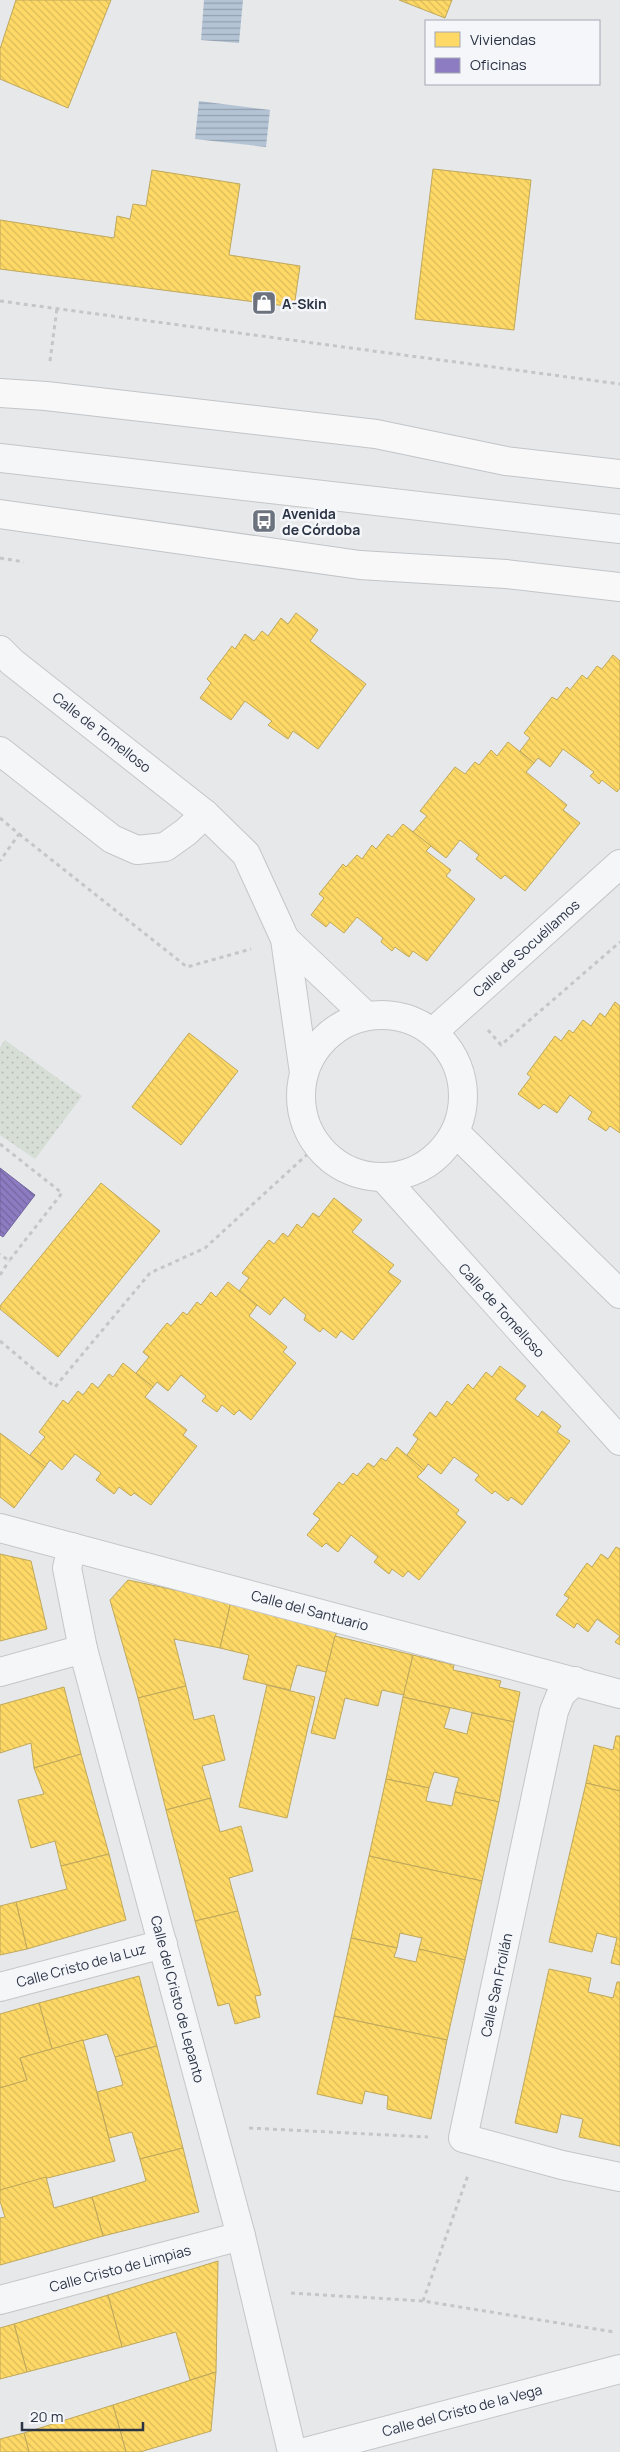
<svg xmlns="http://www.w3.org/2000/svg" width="620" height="2452" viewBox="0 0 620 2452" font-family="Manrope,sans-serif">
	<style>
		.park { fill: url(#park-dots) }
		.water { fill: url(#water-rules) }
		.homes { fill: url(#homes-back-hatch); stroke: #bfa85c }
		.offices { fill: url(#offices-back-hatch); stroke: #70669d }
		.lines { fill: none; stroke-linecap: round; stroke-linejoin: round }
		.minor-casing { stroke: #c4c6c8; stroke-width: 30 }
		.major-casing { stroke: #c2c5c8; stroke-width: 30 }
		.path { stroke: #c5c6ca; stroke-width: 3; stroke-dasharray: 4 4; stroke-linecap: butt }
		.minor { stroke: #f5f6f7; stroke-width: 28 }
		.major { stroke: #f8f8f8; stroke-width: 28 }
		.labels { text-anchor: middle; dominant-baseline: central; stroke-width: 5; stroke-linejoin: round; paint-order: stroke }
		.poi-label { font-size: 14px; font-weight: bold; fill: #2b3445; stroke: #f4f6f9; text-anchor: start }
		.street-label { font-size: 14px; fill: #2b3445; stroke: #f4f6f9 }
	</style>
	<defs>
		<pattern id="park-dots" width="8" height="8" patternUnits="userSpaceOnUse" patternTransform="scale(1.25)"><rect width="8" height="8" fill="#d6ded6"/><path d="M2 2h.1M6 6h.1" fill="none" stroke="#b8bfb9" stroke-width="1.8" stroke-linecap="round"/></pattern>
		<pattern id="water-rules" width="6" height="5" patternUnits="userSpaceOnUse" patternTransform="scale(1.25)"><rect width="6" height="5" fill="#b4c4d5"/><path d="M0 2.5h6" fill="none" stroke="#93a0af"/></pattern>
		<pattern id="homes-back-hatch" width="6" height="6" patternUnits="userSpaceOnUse" patternTransform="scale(1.25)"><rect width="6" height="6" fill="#ffd966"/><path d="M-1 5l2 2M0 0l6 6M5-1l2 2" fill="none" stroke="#dbbb5a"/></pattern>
		<pattern id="offices-back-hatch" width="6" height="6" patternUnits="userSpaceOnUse" patternTransform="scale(1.25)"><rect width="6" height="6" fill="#8e7cc3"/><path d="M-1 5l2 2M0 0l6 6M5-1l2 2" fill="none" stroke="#7466a0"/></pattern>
	</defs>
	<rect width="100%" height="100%" fill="#e6e8ea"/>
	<path class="park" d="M5,1040L82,1096L35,1159L0,1135V1047Z"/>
	<g class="water">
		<path d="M204,0H243L239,43L201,40Z"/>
		<path d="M199,101L270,110L266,147L195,139Z"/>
	</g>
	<g class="homes">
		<path d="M16,0H111L68,108L0,79V49Z"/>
		<path d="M399,0H452L445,18Z"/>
		<path d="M433,169L531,180L514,330L415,319Z"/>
		<path d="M152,170L240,184L229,255L300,266L294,307L0,269V220L114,238L117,216L130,219L133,204L146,206Z"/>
		<path d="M296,613L318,630L310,641L366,684L318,749L293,731L288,739L268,725L272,721L245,701L231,720L200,698L211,683L207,679L232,646L235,649L245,634L254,641L262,631L268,636L281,618L288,624Z"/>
		<path d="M613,655L620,661V788L617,792L602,780L599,784L590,776L594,772L563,749L550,767L538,758L534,763L520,751L530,738L524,733L552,697L557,700L567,687L570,690L582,675L587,679L597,666L602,669Z"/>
		<path d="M508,742L534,763L526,772L567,805L563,810L580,823L525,891L505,875L501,879L476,859L479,855L460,840L446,858L413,832L427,816L420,811L455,767L465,774L475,762L479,765L491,750L497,756Z"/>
		<path d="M403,824L431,846L426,851L451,870L446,876L475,899L427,961L413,951L409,957L395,947L392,951L381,942L383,938L357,917L344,933L330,922L326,927L311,915L324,898L319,894L343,864L346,867L357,855L362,859L372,845L376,849L388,834L392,837Z"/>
		<path d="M615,1002L620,1006V1133L610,1126L606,1131L588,1119L592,1112L570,1095L557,1113L544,1104L539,1109L518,1094L531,1077L527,1074L555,1036L561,1041L569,1030L573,1033L583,1020L591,1026L600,1013L605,1017Z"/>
		<path d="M189,1033L238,1071L181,1145L132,1107Z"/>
		<path d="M101,1183L160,1231L58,1357L0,1309V1306Z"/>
		<path d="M334,1198L362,1220L352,1232L394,1265L388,1272L401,1281L353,1340L341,1331L336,1338L323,1328L320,1332L304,1320L306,1315L284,1297L270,1315L239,1291L249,1278L242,1273L269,1240L274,1244L283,1233L288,1237L297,1224L302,1228L313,1213L319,1217Z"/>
		<path d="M228,1282L257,1305L249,1316L287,1347L283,1352L296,1363L251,1420L239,1410L234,1415L222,1405L217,1412L202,1401L206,1396L181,1375L168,1391L157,1382L153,1387L136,1373L149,1357L143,1352L167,1323L171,1326L183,1312L187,1315L197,1302L201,1305L211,1292L216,1297Z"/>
		<path d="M123,1363L153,1387L145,1397L187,1430L183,1435L197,1446L151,1505L134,1493L131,1496L119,1487L114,1494L96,1480L101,1473L75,1454L62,1470L50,1460L45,1467L30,1455L45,1437L39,1432L63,1400L68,1404L78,1391L83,1395L92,1383L98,1388L109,1374L113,1377Z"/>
		<path d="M500,1366L526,1386L515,1399L538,1417L542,1411L561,1426L557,1432L570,1441L522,1505L511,1497L508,1501L495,1491L492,1494L475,1480L479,1475L454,1457L441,1474L428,1464L424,1470L407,1455L418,1439L413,1435L430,1412L436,1417L447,1401L452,1405L468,1384L473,1389L486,1372L492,1377Z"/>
		<path d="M0,1433L45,1467L14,1508L0,1497Z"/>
		<path d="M397,1447L424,1470L417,1477L459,1510L456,1514L466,1522L419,1580L408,1571L403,1577L392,1569L389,1574L374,1562L378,1557L351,1535L338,1552L326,1543L322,1547L307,1535L320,1519L313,1514L339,1482L343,1485L353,1473L357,1476L368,1463L374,1467L381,1458L386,1461Z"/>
		<path d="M616,1547L620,1549V1645L615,1642L620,1636L597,1619L588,1632L577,1623L574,1628L556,1615L569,1598L564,1595L587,1563L592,1567L601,1554L608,1559Z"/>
		<path d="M0,1554L31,1561L47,1629L0,1641Z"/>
		<path d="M128,1580L231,1602L220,1648L174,1639L186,1686L138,1698L110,1600Z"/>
		<path d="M231,1602L338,1627L326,1672L297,1665L290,1690L243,1679L249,1655L220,1648Z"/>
		<path d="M335,1636L413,1655L404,1695L382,1690L378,1706L345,1698L335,1739L311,1733Z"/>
		<path d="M413,1655L454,1665L453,1670L501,1681L499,1687L520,1692L514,1722L403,1697Z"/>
		<path d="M267,1685L315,1697L287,1818L239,1807Z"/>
		<path d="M186,1686L194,1720L214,1715L225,1760L202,1766L211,1798L166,1810L138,1698Z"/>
		<path d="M64,1687L81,1754L34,1768L31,1743L0,1753V1705Z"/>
		<path d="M403,1697L450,1708L444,1728L467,1734L472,1713L514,1722L499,1802L455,1792L459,1778L434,1772L429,1788L386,1779Z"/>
		<path d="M616,1736H620V1791L586,1783L594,1745L613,1750Z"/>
		<path d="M81,1754L109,1854L61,1866L55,1841L31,1848L18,1800L44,1794L34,1768Z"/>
		<path d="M386,1779L429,1788L426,1801L452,1806L455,1792L499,1802L482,1881L369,1856Z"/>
		<path d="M586,1783L620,1791V1965L611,1963L617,1938L597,1933L592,1952L549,1942Z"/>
		<path d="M211,1798L220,1832L241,1826L253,1871L229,1878L238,1911L195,1921L166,1810Z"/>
		<path d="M109,1854L126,1920L27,1949L16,1902L67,1889L61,1866Z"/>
		<path d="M369,1856L482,1881L465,1960L419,1949L422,1938L400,1933L397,1948L351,1938Z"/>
		<path d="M16,1902L27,1949L0,1955V1906Z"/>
		<path d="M238,1911L261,1995L255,1996L260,2017L235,2024L229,2003L218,2006L195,1921Z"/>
		<path d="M351,1938L397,1948L394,1957L416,1962L419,1949L465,1960L447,2040L334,2016Z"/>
		<path d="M549,1969L591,1978L588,1992L613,1998L617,1982H620V2146L579,2137L583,2119L561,2114L557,2133L515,2123Z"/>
		<path d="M139,1976L157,2046L115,2057L107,2034L52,2049L39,2003Z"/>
		<path d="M39,2003L52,2049L20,2058L27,2080L0,2088V2014Z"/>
		<path d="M334,2016L447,2040L431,2119L387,2109L388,2096L365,2091L362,2104L317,2094Z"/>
		<path d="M83,2040L115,2161L0,2190V2088L27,2080L20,2058Z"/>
		<path d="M157,2046L183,2148L140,2159L132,2132L109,2138L97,2092L123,2085L115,2057Z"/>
		<path d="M183,2148L199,2212L103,2236L92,2197L146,2181L140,2159Z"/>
		<path d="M46,2177L54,2208L92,2197L103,2236L0,2265V2218L5,2217L0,2201V2190Z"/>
		<path d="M218,2261L216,2372L190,2380L176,2332L122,2347L108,2295Z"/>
		<path d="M108,2295L122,2347L27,2372L14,2324Z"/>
		<path d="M14,2324L27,2372L0,2379V2328Z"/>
		<path d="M216,2372L211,2431L140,2452H126L113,2405Z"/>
		<path d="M113,2405L126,2452H29L24,2433Z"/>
		<path d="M24,2433L29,2452H0V2439Z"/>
	</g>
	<path class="offices" d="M0,1168L35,1195L3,1237L0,1235Z"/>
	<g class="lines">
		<defs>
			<g id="minor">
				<path d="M0,458L620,529"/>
				<path d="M0,650L12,662L205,814L246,854L285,939L304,1073"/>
				<path d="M0,751L112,839L137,850L165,847L186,832L205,814"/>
				<path d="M285,939L366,1016"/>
				<circle cx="382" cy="1096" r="81"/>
				<path d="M433,1032L620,864"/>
				<path d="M455,1132L620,1294"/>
				<path d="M384,1178L620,1441"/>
				<path d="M0,1528L620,1694"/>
				<path d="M72,1547L67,1568L83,1649L241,2236L292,2452"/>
				<path d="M0,1672L83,1649"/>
				<path d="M575,1681L561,1694L554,1711L463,2138L562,2165L620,2177"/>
				<path d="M0,1987L163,1944"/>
				<path d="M0,2300L241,2236"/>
				<path d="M305,2452L620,2369"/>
			</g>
			<g id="major">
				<path d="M0,393L46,396L376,434L506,461L620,474"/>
				<path d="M0,514L360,565L506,574L620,587"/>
			</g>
		</defs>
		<use href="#minor" class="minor-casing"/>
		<use href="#major" class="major-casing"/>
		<g class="path">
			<path d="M0,301L620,384"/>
			<path d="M50,361L57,308"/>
			<path d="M0,558L24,562"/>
			<path d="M0,818L19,834L0,861"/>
			<path d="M19,834L187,967L251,949"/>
			<path d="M488,1030L501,1045L620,942"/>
			<path d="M0,1144L62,1193L9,1261L0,1254"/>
			<path d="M0,1275L9,1261"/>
			<path d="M0,1341L55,1387L150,1273L205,1248L312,1150L313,1138"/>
			<path d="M249,2128L428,2137"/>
			<path d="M291,2293L423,2301L614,2332"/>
			<path d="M423,2301L468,2175"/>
		</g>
		<use href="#minor" class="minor"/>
		<use href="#major" class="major"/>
	</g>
	<defs>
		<symbol id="shop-square" viewBox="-11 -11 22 22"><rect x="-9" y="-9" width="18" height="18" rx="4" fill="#6c737f" stroke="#f4f6f9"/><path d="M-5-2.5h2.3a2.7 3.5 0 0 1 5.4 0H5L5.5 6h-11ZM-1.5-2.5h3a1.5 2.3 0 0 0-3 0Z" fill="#fff"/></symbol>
		<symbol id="bus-square" viewBox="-11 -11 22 22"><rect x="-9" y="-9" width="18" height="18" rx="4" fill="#6c737f" stroke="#f4f6f9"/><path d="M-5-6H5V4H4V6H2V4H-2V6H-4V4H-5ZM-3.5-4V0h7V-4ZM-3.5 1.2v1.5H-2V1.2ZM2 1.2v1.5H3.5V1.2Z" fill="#fff"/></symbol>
	</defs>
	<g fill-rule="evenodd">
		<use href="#shop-square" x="250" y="289" width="28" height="28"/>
		<use href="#bus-square" x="250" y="507" width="28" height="28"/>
	</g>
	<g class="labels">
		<g class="poi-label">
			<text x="282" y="303">A-Skin</text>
			<text x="282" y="513">Avenida<tspan x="282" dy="16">de Córdoba</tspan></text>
		</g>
		<g class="street-label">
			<text transform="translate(102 732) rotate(38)">Calle de Tomelloso</text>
			<text transform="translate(526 948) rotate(-42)">Calle de Socuéllamos</text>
			<text transform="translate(502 1310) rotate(48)">Calle de Tomelloso</text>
			<text transform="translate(310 1610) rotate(15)">Calle del Santuario</text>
			<text transform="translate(81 1965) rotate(-15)">Calle Cristo de la Luz</text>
			<text transform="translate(496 1985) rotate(-78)">Calle San Froilán</text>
			<text transform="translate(178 1999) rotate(75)">Calle del Cristo de Lepanto</text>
			<text transform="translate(120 2268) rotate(-15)">Calle Cristo de Limpias</text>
			<text transform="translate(462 2410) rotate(-15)">Calle del Cristo de la Vega</text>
		</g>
	</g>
	<rect x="425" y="20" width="175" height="65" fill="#f4f6f9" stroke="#a4a8b1"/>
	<rect x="435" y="32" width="25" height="15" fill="#ffd966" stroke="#a4a8b1"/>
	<text x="470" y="45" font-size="15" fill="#2b3445">Viviendas</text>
	<rect x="435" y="58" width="25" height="15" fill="#8e7cc3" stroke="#a4a8b1"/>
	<text x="470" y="70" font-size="15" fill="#2b3445">Oficinas</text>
	<path d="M22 2422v8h121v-8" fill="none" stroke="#2b3445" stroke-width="2.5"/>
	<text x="30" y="2422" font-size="15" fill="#2b3445" stroke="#f4f6f9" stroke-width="4" paint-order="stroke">20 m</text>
</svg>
